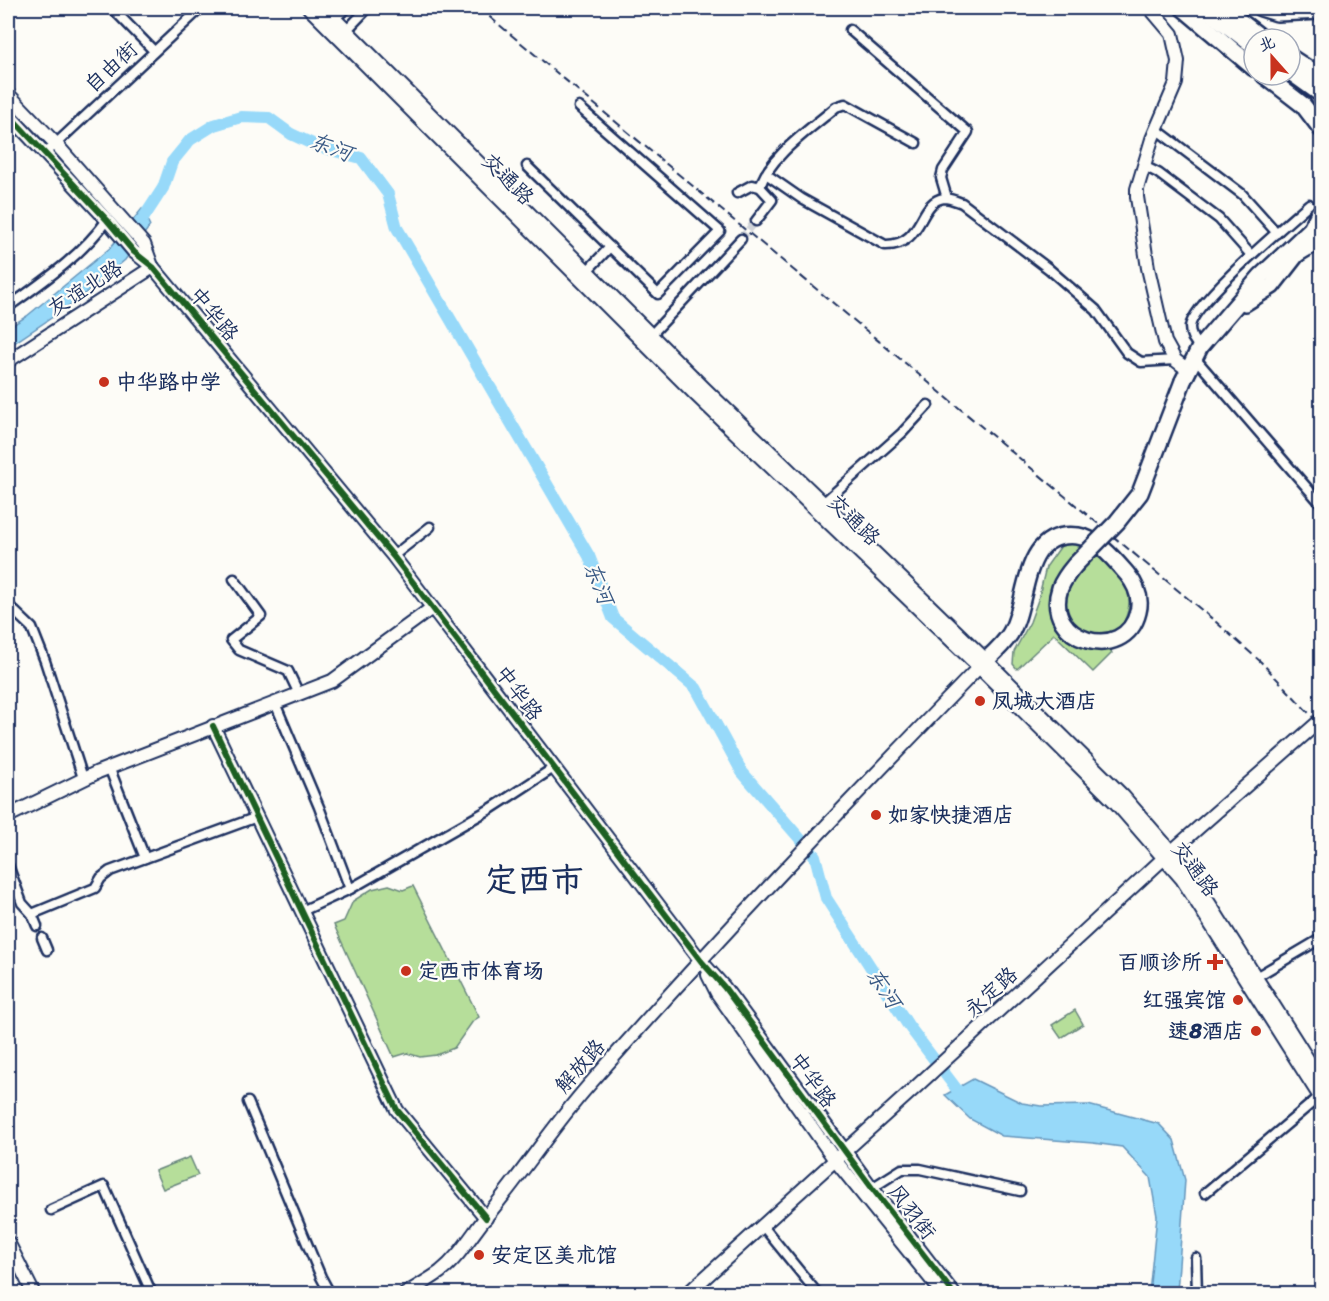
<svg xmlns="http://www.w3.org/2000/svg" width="1329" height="1301" viewBox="0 0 1329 1301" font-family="Sriracha,'LXGW WenKai TC',sans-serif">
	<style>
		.green { fill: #b6de9a; stroke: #68867c; stroke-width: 1.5 }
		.water { fill: #97d9f9; stroke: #6595bb; stroke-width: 1.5 }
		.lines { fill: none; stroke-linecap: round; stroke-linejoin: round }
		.river { stroke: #97d9f9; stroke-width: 12 }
		.street-tunnel { stroke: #d0d3d8; stroke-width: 8; stroke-dasharray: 8 4; stroke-linecap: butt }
		.street-casing { stroke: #1b2f5e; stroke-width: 13 }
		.secondary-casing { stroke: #1b2f5e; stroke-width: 16 }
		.primary-casing { stroke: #1b2f5e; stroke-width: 16 }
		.highway-casing { stroke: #1b2f5e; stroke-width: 20 }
		.street { stroke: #fdfcf7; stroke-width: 8 }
		.secondary { stroke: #fdfcf7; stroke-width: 12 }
		.primary { stroke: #fdfcf7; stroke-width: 12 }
		.highway { stroke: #fdfcf7; stroke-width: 15 }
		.rail { stroke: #1b2f5e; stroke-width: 2; stroke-dasharray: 9 4.5; stroke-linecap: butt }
		.highway-bridge-casing { stroke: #1b2f5e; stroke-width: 20; stroke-linecap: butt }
		.highway-bridge { stroke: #fdfcf7; stroke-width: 15 }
		.cycleway-casing { stroke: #fdfcf7; stroke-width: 10 }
		.cycleway { stroke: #1b5e20; stroke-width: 6 }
		.poi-dot { fill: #c8321e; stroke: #fdfcf7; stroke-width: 2 }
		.labels { text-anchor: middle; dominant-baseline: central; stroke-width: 4.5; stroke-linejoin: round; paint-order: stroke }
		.street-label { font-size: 21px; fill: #1b2f5e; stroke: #fdfcf7 }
		.poi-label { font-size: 21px; font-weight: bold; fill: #1b2f5e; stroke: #fdfcf7; text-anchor: start }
		.water-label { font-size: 22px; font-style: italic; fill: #3a5a85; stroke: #fdfcf7 }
		.town-label { font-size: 33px; font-weight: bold; fill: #1b2f5e; stroke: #fdfcf7 }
	</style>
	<rect width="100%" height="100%" fill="#fdfcf7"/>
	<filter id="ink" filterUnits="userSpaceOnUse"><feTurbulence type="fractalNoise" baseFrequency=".0167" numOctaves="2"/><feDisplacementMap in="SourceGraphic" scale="12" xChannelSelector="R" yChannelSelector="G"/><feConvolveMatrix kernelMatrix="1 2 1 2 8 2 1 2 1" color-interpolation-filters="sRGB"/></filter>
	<g filter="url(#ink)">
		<g class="green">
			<path d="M1070,544C1096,544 1129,574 1129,602C1129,618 1116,636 1109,650L1112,653L1093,672L1054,634L1017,669L1013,664L1014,652L1030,622L1038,600L1046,567L1061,546Z"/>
			<path d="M389,885L403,890L413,886L479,1017L473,1021L454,1048L436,1055L420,1057L407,1053L394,1057L334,925L344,921L353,901L372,889Z"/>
			<path d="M1075,1010L1083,1024L1061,1038L1052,1025Z"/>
			<path d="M190,1157L198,1175L163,1189L155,1171Z"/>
		</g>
		<g class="water">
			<path d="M142,209L150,226L125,260L75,302L8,347V328L27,316L110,248Z"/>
			<path d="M973,1079L1022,1103L1041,1106L1088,1105L1159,1124L1174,1140L1185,1180L1177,1293H1149L1157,1216L1150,1177L1122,1147L1093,1143L1002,1136L970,1119L945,1095Z"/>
		</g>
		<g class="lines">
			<path class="river" d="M137,228L163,188L172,162L190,140L214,125L241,117L269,118L291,134L317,146L361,158L388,194L397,228L589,556L613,618L696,688L742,772L815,856L826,898L908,1025L958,1091L971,1095"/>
			<path class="street-tunnel" d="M741,239L756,221"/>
			<defs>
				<g id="street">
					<path d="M112,8L154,51"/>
					<path d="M331,21L347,8"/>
					<path d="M850,30L968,132L943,170L941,178L947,198"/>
					<path d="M344,33L368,8"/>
					<path d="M1156,129L1242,194L1277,233"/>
					<path d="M46,153L201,8"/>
					<path d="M527,166L658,294L720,231L579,107"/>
					<path d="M1144,166L1158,173L1219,219L1251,255"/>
					<path d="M766,174L802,199L885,245C924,246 918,201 944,198C950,198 956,201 962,203L1049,269L1096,310L1127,353L1141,362L1175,360"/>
					<path d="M760,187C769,156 812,128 836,107L845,104L916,143"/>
					<path d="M737,193L752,185L760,187L772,200L756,221"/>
					<path d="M587,271L610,247"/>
					<path d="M8,307C44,281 81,256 107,220"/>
					<path d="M651,335L741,239"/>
					<path d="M1200,347C1194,342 1190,335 1190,327C1192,303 1288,223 1309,204"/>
					<path d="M1194,357L1322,505"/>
					<path d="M823,503L902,433L928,405"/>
					<path d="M393,556L430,527"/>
					<path d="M234,579L261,616L231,640L239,650L288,671L299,694"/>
					<path d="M8,605L32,628L45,661L83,778"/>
					<path d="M275,703L319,807L350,889"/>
					<path d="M109,767L145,858"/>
					<path d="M8,865L22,903L32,914L37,926"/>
					<path d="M302,911L350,889L492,808L555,767"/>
					<path d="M32,914L95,888L101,878L110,871L257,817"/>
					<path d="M42,938L47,950"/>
					<path d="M1256,977L1322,938"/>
					<path d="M248,1102L321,1277L328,1290"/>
					<path d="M872,1188L902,1169H920L1020,1191"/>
					<path d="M1205,1193L1319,1097"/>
					<path d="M51,1210L104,1186L152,1294"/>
					<path d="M762,1225L818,1294"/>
					<path d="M1196,1258L1197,1294"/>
				</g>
				<g id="secondary">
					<path d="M1150,8L1172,34L1178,61L1176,83L1152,139L1137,189V197L1148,268L1165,342L1175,360L1188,370"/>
					<path d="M8,94L56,144L144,244L152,266"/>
					<path d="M8,114L107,220L134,252L153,267L393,556L701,961L724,987L872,1188L954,1294"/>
					<path d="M8,361L153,267"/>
					<path d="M213,726L397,1110L486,1218"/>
					<path d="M8,816L98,772L332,681L432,608"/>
					<path d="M708,975L717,993L835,1160L943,1294"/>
					<path d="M8,1242L34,1294"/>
					<path d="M405,1294C416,1287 429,1280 440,1272C459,1257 471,1236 486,1217C522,1174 552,1127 589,1085C714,942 846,804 979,667"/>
				</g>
				<g id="primary">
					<path d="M309,8L696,395L979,667L1116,803L1182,879L1322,1100"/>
					<path d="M324,8L704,388L986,660L1123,796L1190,873L1322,1082"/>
					<path d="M687,1294L918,1085L1164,858L1322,719"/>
				</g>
				<g id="highway">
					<path d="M1183,8L1254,68"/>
					<path d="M1204,8L1254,46"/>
					<path d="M1223,8L1263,39"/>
					<path d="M1261,8L1277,13L1322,11"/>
					<path d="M1290,57L1322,78"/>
					<path d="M1290,72L1322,95"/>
					<path d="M1264,75L1303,105L1322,130"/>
					<path d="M1297,254L1322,239"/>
					<path d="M1245,303L1272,286L1300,250"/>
					<path d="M1183,381L1200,347L1261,276L1311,229L1322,207"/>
					<path d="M979,667C989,657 1002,647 1010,634C1030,602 1020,529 1078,536C1098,539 1114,559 1127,574C1136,585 1142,597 1138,612C1125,665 1042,642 1060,588C1063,580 1069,572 1075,565"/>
				</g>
			</defs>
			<use href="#street" class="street-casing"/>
			<use href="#secondary" class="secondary-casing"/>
			<use href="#primary" class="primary-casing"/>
			<use href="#highway" class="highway-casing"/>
			<use href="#street" class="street"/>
			<use href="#secondary" class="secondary"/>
			<use href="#primary" class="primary"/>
			<use href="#highway" class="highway"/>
			<path class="rail" d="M479,8L1216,622L1261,662L1322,727"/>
			<defs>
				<path id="highway-bridge" d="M1075,565L1117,522L1140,493L1183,381"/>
			</defs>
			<use href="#highway-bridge" class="highway-bridge-casing"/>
			<use href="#highway-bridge" class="highway-bridge"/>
			<defs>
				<g id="cycleway">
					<path d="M8,114L107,220L134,252L153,267L393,556L701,961L724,987L872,1188L954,1294"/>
					<path d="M213,726L397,1110L486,1218"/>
				</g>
			</defs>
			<use href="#cycleway" class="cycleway-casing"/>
			<use href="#cycleway" class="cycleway"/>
		</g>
	</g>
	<g class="poi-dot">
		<circle cx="104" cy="382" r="6"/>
		<circle cx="980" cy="701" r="6"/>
		<circle cx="876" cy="815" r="6"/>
		<path d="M1212 953h6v6h6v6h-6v6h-6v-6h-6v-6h6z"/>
		<circle cx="406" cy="971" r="6"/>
		<circle cx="1238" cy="1000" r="6"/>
		<circle cx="1256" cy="1031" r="6"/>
		<circle cx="479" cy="1255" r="6"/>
	</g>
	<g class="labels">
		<g class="street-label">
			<text transform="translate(111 67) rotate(-43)">自由街</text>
			<text transform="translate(508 179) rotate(45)">交通路</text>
			<text transform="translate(85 288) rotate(-33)">友谊北路</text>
			<text transform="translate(214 314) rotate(50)">中华路</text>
			<text transform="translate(854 520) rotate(44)">交通路</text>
			<text transform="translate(519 693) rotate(53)">中华路</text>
			<text transform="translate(1195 869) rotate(53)">交通路</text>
			<text transform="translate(991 992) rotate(-43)">永定路</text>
			<text transform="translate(580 1066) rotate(-49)">解放路</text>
			<text transform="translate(813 1080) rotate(54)">中华路</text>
			<text transform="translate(912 1212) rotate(52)">风羽街</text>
		</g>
		<g class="poi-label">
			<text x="116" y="382">中华路中学</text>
			<text x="992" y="701">凤城大酒店</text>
			<text x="888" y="815">如家快捷酒店</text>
			<text x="1202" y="962" text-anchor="end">百顺诊所</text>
			<text x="418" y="971">定西市体育场</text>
			<text x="1226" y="1000" text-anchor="end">红强宾馆</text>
			<text x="1244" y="1031" text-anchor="end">速8酒店</text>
			<text x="491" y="1255">安定区美术馆</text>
		</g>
		<g class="water-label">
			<text transform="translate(331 147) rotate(20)">东河</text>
			<text transform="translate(599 583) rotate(68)">东河</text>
			<text transform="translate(884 988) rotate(57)">东河</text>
		</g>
		<g class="town-label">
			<text x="534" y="880">定西市</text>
		</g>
	</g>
	<rect width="1329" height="1301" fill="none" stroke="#fdfcf7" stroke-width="30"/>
	<rect x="15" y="15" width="1299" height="1271" fill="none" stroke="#1b2f5e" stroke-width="2" filter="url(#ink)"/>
	<g transform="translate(1272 57) rotate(339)"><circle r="28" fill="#fdfcf7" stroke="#a3aaba" stroke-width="1.5"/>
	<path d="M0-4.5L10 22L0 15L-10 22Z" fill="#c8321e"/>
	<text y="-9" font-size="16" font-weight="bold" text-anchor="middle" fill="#1b2f5e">北</text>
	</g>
</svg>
